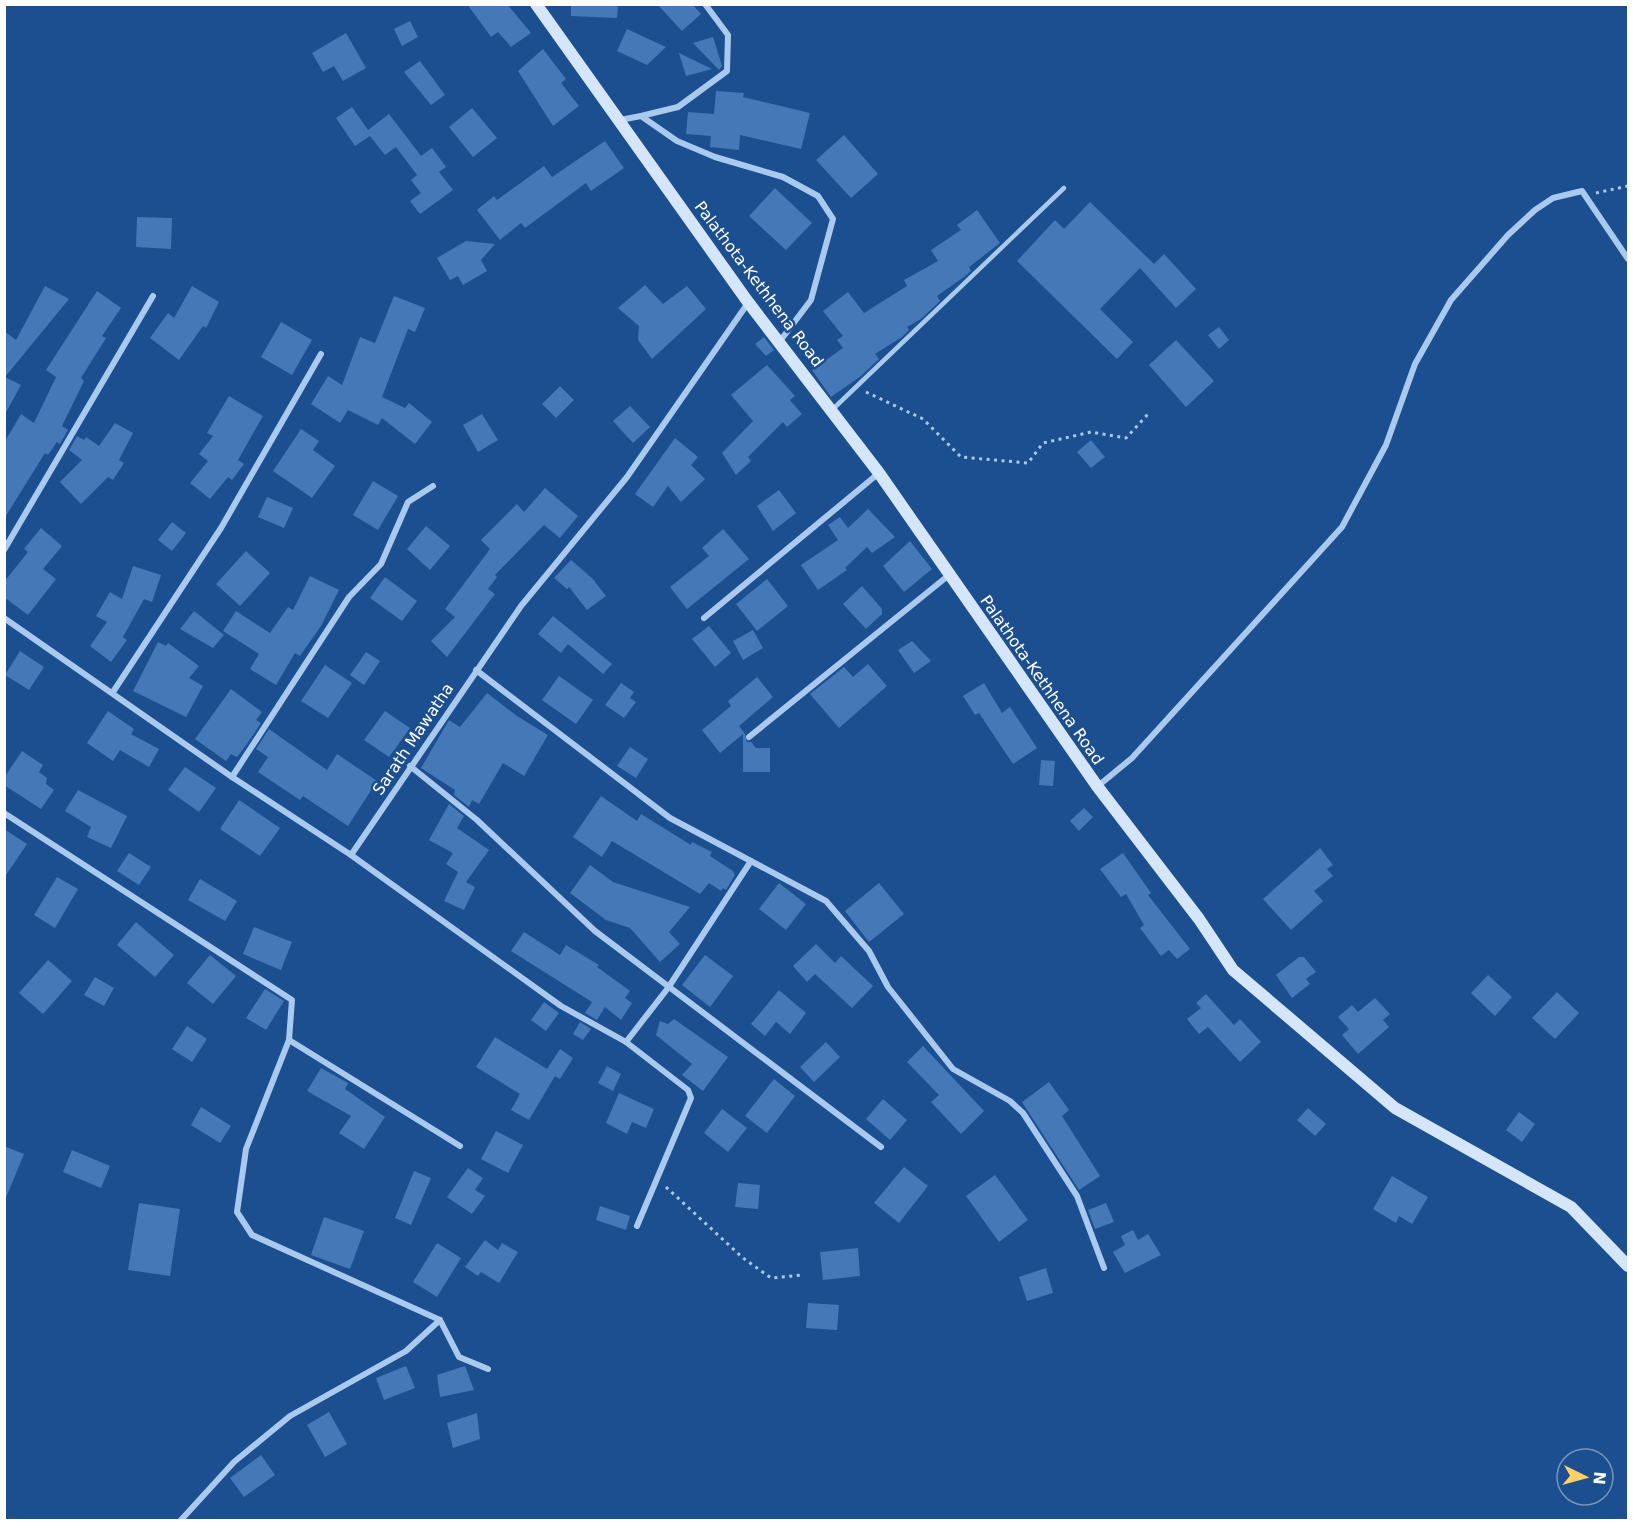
<svg xmlns="http://www.w3.org/2000/svg" width="1633" height="1525" viewBox="0 0 1633 1525" font-family="'DejaVu Sans',sans-serif">
	<style>
		.building { fill: #4478b7 }
		.lines { fill: none; stroke-linecap: round; stroke-linejoin: round }
		.path { stroke: #a9c9ee; stroke-width: 3; stroke-dasharray: 3 4.5; stroke-linecap: butt }
		.lane { stroke: #a9c9ee; stroke-width: 4.5 }
		.street { stroke: #a9c9ee; stroke-width: 6 }
		.secondary { stroke: #d6e6fa; stroke-width: 12 }
		.labels { text-anchor: middle; dominant-baseline: central; stroke-width: 5; stroke-linejoin: round; paint-order: stroke }
		.street-label { font-size: 16px; fill: #fff; stroke: #1b4f8f }
	</style>
	<rect width="100%" height="100%" fill="#1b4f8f"/>
	<g class="building">
		<path d="M467,4H507L531,33L511,47L498,32L491,37Z"/>
		<path d="M571,4H618L617,18L571,16Z"/>
		<path d="M657,4H692L701,14L682,31Z"/>
		<path d="M410,21L418,37L402,46L394,29Z"/>
		<path d="M627,29L666,47L647,65L617,51Z"/>
		<path d="M346,33L366,68L343,81L334,66L323,72L312,53Z"/>
		<path d="M713,37L722,66L719,70L693,43Z"/>
		<path d="M543,49L566,79L561,83L579,106L553,126L518,71Z"/>
		<path d="M679,53L712,69L686,76Z"/>
		<path d="M420,61L445,95L431,105L404,72Z"/>
		<path d="M716,91L744,93L743,97L810,113L801,149L740,135L739,150L710,147L711,136L686,134L688,112L714,114Z"/>
		<path d="M352,107L368,130L389,114L421,156L432,148L446,167L439,172L453,190L420,214L410,201L421,193L411,180L417,175L396,147L385,155L370,136L355,146L336,118Z"/>
		<path d="M472,108L497,138L473,157L449,127Z"/>
		<path d="M844,135L878,174L851,198L816,160Z"/>
		<path d="M605,141L624,168L591,191L586,183L525,228L521,223L500,240L477,210L494,196L497,200L544,166L552,177Z"/>
		<path d="M775,188L812,223L786,250L749,216Z"/>
		<path d="M1090,202L1154,264L1164,254L1196,289L1176,308L1140,268L1100,309L1133,342L1117,359L1017,261L1055,220L1064,229Z"/>
		<path d="M977,210L1000,243L969,267L971,271L964,277L937,296L940,301L921,319L907,327L909,330L902,337L875,354L879,359L861,376L831,397L812,370L843,348L837,340L843,336L823,311L848,292L864,313L907,286L904,280L938,261L931,250L961,230L957,225Z"/>
		<path d="M137,217L172,218L171,249L136,247Z"/>
		<path d="M466,241L495,244L481,260L487,271L463,285L458,276L450,280L437,258Z"/>
		<path d="M645,285L663,304L687,286L706,309L652,359L638,340L639,326L618,308Z"/>
		<path d="M45,286L69,299L5,377L21,385L4,416V331L16,340Z"/>
		<path d="M192,286L219,302L206,328L203,326L179,360L150,338L168,313L174,318Z"/>
		<path d="M97,291L121,308L102,336L106,338L81,378L84,381L62,426L68,430L60,444L57,442L48,455L45,453L4,519V443L21,414L34,423L56,377L46,370Z"/>
		<path d="M394,296L425,308L415,332L408,329L382,397L405,408L409,403L432,422L415,444L382,418L378,425L348,410L340,423L311,404L328,376L342,385L360,337L375,343Z"/>
		<path d="M281,322L312,340L292,375L261,357Z"/>
		<path d="M1219,327L1229,340L1219,349L1208,335Z"/>
		<path d="M764,337L774,350L766,356L755,344Z"/>
		<path d="M1176,340L1214,381L1186,407L1149,365Z"/>
		<path d="M767,365L795,396L790,400L802,414L787,427L783,422L748,457L751,461L736,475L722,453L753,421L731,395Z"/>
		<path d="M560,386L574,400L556,418L542,404Z"/>
		<path d="M229,396L263,416L238,460L244,464L232,480L228,477L210,499L190,483L208,461L199,454L213,436L207,433Z"/>
		<path d="M630,406L650,427L633,443L613,421Z"/>
		<path d="M482,414L498,440L478,452L463,425Z"/>
		<path d="M115,423L133,433L119,460L124,463L113,480L108,477L81,504L60,482L82,460L69,450L77,436L84,440L86,437L99,446Z"/>
		<path d="M301,429L319,441L313,450L335,466L312,498L273,471Z"/>
		<path d="M675,438L698,457L691,465L705,479L681,502L668,486L653,507L635,494Z"/>
		<path d="M1091,440L1105,457L1091,468L1077,452Z"/>
		<path d="M373,481L398,496L378,530L353,515Z"/>
		<path d="M545,488L578,516L560,538L544,525L495,575L497,577L488,589L495,594L447,657L431,641L455,617L445,609L490,549L481,540L517,504L524,512Z"/>
		<path d="M779,490L796,513L773,531L757,506Z"/>
		<path d="M267,497L293,508L284,528L258,517Z"/>
		<path d="M868,509L895,537L872,553L867,547L845,568L847,570L818,590L801,565L838,540L828,525L840,517L848,528Z"/>
		<path d="M172,522L186,533L172,551L158,540Z"/>
		<path d="M426,526L450,546L430,570L407,549Z"/>
		<path d="M41,528L62,546L43,569L56,579L28,615L4,597V582L28,552L24,549Z"/>
		<path d="M723,529L749,559L687,609L670,587L709,556L702,548Z"/>
		<path d="M910,541L932,569L904,592L883,566Z"/>
		<path d="M246,551L270,573L240,606L216,584Z"/>
		<path d="M571,560L592,578L606,596L587,610L569,587L567,589L554,578Z"/>
		<path d="M133,566L161,575L152,602L144,599L123,637L127,640L111,662L90,646L107,622L96,616L110,592L122,599Z"/>
		<path d="M310,576L339,590L321,626L300,656L295,653L276,685L250,669L259,654L223,631L236,611L270,633L288,607L293,610Z"/>
		<path d="M385,577L417,601L402,621L370,598Z"/>
		<path d="M767,579L788,606L757,631L736,604Z"/>
		<path d="M862,586L882,609V614L866,629L843,604Z"/>
		<path d="M194,611L224,635L213,648L180,629Z"/>
		<path d="M553,616L612,664L603,674L568,644L561,653L538,634Z"/>
		<path d="M709,626L731,653L715,667L692,639Z"/>
		<path d="M753,630L763,648L743,660L733,641Z"/>
		<path d="M912,641L931,661L914,673L898,650Z"/>
		<path d="M158,642L166,646L168,643L199,666L189,678L203,686L186,717L133,691Z"/>
		<path d="M20,651L44,667L29,690L5,675Z"/>
		<path d="M366,652L380,661L364,685L350,675Z"/>
		<path d="M868,664L887,686L839,728L810,694L844,667L853,677Z"/>
		<path d="M325,665L352,683L328,718L301,701Z"/>
		<path d="M559,676L593,700L576,724L542,700Z"/>
		<path d="M757,677L773,697L739,726L745,734L747,742H751L756,748H770V772H743V734L720,753L702,730L731,706L728,701Z"/>
		<path d="M621,683L634,692L630,698L636,702L624,718L605,705Z"/>
		<path d="M984,683L1002,713L1010,707L1037,748L1013,764L979,713L975,715L963,696Z"/>
		<path d="M231,689L262,712L256,720L261,723L247,744L237,757L231,754L226,761L195,739Z"/>
		<path d="M487,693L517,716L548,735L524,776L503,763L479,804L472,800L469,807L454,795L455,790L421,768L449,720L460,727Z"/>
		<path d="M108,711L134,729L131,734L159,749L149,767L120,750L113,761L87,743Z"/>
		<path d="M385,711L410,728L389,757L364,740Z"/>
		<path d="M269,729L327,770L337,754L377,781L348,826L303,796L300,800L258,772L268,757L256,749Z"/>
		<path d="M630,747L648,759L636,778L617,766Z"/>
		<path d="M22,751L43,765L39,772L47,778L46,784L54,790L41,809L4,785V778Z"/>
		<path d="M1041,760L1055,761L1053,786L1039,785Z"/>
		<path d="M185,767L216,788L199,812L168,790Z"/>
		<path d="M78,790L127,816L111,848L87,837L91,827L65,811Z"/>
		<path d="M601,796L637,821L641,814L691,845L692,842L712,852L710,856L733,871L735,875L726,890L723,888L721,891L709,883L700,894L612,841L602,857L573,837Z"/>
		<path d="M239,800L280,828L260,856L220,829Z"/>
		<path d="M449,804L464,816L457,828L489,850L466,882L475,887L464,910L444,901L458,872L446,864L453,853L429,840Z"/>
		<path d="M1084,808L1093,817L1079,831L1070,821Z"/>
		<path d="M4,829L27,844L4,878Z"/>
		<path d="M1320,848L1333,865L1327,869L1333,876L1314,891L1323,901L1291,930L1263,899Z"/>
		<path d="M129,853L151,867L139,885L117,871Z"/>
		<path d="M1123,853L1151,893L1148,895L1190,949L1177,959L1169,950L1161,956L1140,928L1144,925L1126,894L1121,897L1100,869Z"/>
		<path d="M590,865L613,882L690,907L669,932L680,944L660,962L630,928L606,920L570,893Z"/>
		<path d="M57,877L78,889L55,928L34,915Z"/>
		<path d="M200,879L237,901L225,921L188,900Z"/>
		<path d="M779,883L806,904L786,930L759,909Z"/>
		<path d="M879,883L904,914L869,942L845,911Z"/>
		<path d="M136,922L174,955L155,977L117,945Z"/>
		<path d="M254,927L292,942L281,970L243,954Z"/>
		<path d="M524,932L560,955L566,945L599,965L597,967L630,991L625,998L632,1003L621,1020L605,1007L597,1020L585,1013L592,1002L511,951Z"/>
		<path d="M816,944L835,963L841,956L873,986L852,1008L815,974L807,982L793,966Z"/>
		<path d="M210,955L236,976L213,1004L187,983Z"/>
		<path d="M705,955L733,976L710,1007L682,985Z"/>
		<path d="M1299,957H1304L1316,972L1306,979L1310,984L1292,998L1276,975Z"/>
		<path d="M48,960L72,981L43,1014L19,993Z"/>
		<path d="M1488,975L1512,997L1495,1016L1471,993Z"/>
		<path d="M95,977L114,988L104,1006L84,995Z"/>
		<path d="M265,989L284,1001L266,1030L246,1018Z"/>
		<path d="M779,990L806,1013L790,1034L776,1022L765,1036L751,1024Z"/>
		<path d="M1557,992L1579,1013L1555,1039L1532,1018Z"/>
		<path d="M1206,994L1234,1025L1240,1019L1261,1042L1240,1062L1208,1027L1199,1034L1187,1019L1201,1008L1196,1003Z"/>
		<path d="M1375,998L1390,1014L1383,1020L1389,1027L1358,1054L1342,1035L1349,1029L1338,1017L1352,1005L1358,1012Z"/>
		<path d="M544,1002L559,1013L546,1031L531,1020Z"/>
		<path d="M674,1019L728,1057L703,1091L682,1075L692,1064L656,1035L660,1021L668,1024Z"/>
		<path d="M580,1022L591,1029L583,1040L573,1034Z"/>
		<path d="M187,1026L207,1039L192,1062L172,1049Z"/>
		<path d="M495,1037L547,1069L560,1049L573,1058L560,1079L555,1076L529,1120L511,1110L520,1094L476,1067Z"/>
		<path d="M826,1042L840,1057L814,1082L800,1067Z"/>
		<path d="M923,1046L984,1111L961,1134L931,1102L939,1095L907,1062Z"/>
		<path d="M607,1066L621,1074L613,1091L598,1083Z"/>
		<path d="M321,1068L348,1083L345,1089L385,1117L364,1149L339,1133L351,1116L307,1091Z"/>
		<path d="M774,1079L795,1096L767,1133L745,1116Z"/>
		<path d="M1049,1082L1069,1110L1062,1116L1100,1176L1079,1190L1022,1102Z"/>
		<path d="M619,1093L654,1109L646,1128L632,1122L627,1134L606,1123Z"/>
		<path d="M883,1099L907,1120L890,1140L866,1119Z"/>
		<path d="M201,1107L231,1126L220,1143L191,1125Z"/>
		<path d="M1308,1108L1326,1124L1315,1136L1297,1120Z"/>
		<path d="M722,1109L747,1128L728,1152L704,1133Z"/>
		<path d="M1519,1112L1535,1124L1522,1142L1506,1130Z"/>
		<path d="M496,1131L523,1145L508,1173L481,1159Z"/>
		<path d="M4,1146L24,1154L5,1200H4Z"/>
		<path d="M72,1150L110,1166L101,1188L63,1172Z"/>
		<path d="M904,1167L928,1186L899,1223L874,1203Z"/>
		<path d="M468,1168L483,1178L475,1190L485,1196L472,1214L447,1197Z"/>
		<path d="M414,1171L431,1178L411,1225L395,1218Z"/>
		<path d="M995,1175L1028,1220L999,1242L966,1196Z"/>
		<path d="M1392,1176L1428,1197L1412,1224L1399,1216L1396,1223L1373,1209Z"/>
		<path d="M738,1183L760,1185L758,1209L735,1207Z"/>
		<path d="M139,1203L180,1209L170,1276L128,1270Z"/>
		<path d="M1106,1203L1114,1222L1095,1229L1088,1210Z"/>
		<path d="M600,1206L630,1216L626,1230L596,1220Z"/>
		<path d="M324,1217L364,1231L350,1269L311,1255Z"/>
		<path d="M1133,1230L1138,1240L1148,1234L1161,1255L1125,1273L1113,1252L1125,1245L1121,1236Z"/>
		<path d="M485,1240L498,1250L502,1243L518,1252L499,1283L481,1272L478,1276L465,1267Z"/>
		<path d="M437,1243L461,1258L437,1297L413,1282Z"/>
		<path d="M858,1248L860,1276L823,1280L820,1252Z"/>
		<path d="M1046,1268L1053,1293L1027,1301L1019,1277Z"/>
		<path d="M808,1303L839,1305L837,1330L806,1328Z"/>
		<path d="M406,1366L415,1388L384,1400L376,1378Z"/>
		<path d="M465,1366L474,1390L440,1397L437,1375Z"/>
		<path d="M329,1412L347,1444L325,1457L307,1425Z"/>
		<path d="M477,1413L480,1439L453,1448L447,1423Z"/>
		<path d="M261,1455L275,1475L244,1497L230,1478Z"/>
	</g>
	<g class="lines">
		<g class="path">
			<path d="M1596,193L1628,186"/>
			<path d="M866,392L923,419L961,457L1028,463L1043,443L1091,432L1126,438L1148,414"/>
			<path d="M666,1187L743,1258L771,1278L803,1275"/>
		</g>
		<path class="lane" d="M833,409L1064,188"/>
		<g class="street">
			<path d="M641,116L678,107L727,71L728,35L705,4"/>
			<path d="M620,120L641,116L677,141L715,157L783,177L818,196L833,219L811,300L780,341"/>
			<path d="M4,550L153,296"/>
			<path d="M4,618L232,777L351,855L521,606L627,477L748,303"/>
			<path d="M704,618L879,473"/>
			<path d="M476,670L670,818L826,901L869,951L888,987L953,1069L1010,1101L1023,1113L1077,1196L1104,1268"/>
			<path d="M113,692L221,528L321,354"/>
			<path d="M749,737L949,575"/>
			<path d="M410,766L477,820L595,931L881,1147"/>
			<path d="M232,777L349,597L381,564L408,502L433,486"/>
			<path d="M1098,786L1132,758L1342,527L1386,445L1415,364L1451,300L1508,235L1535,210L1553,198L1582,191L1628,259"/>
			<path d="M4,813L292,1000L289,1040L460,1146"/>
			<path d="M351,855L561,1006L626,1042L688,1090L691,1098L637,1226"/>
			<path d="M289,1040L246,1149L237,1212L252,1235L440,1320L459,1357L488,1369"/>
			<path d="M626,1042L668,988L751,861"/>
			<path d="M181,1520L234,1462L290,1416L406,1351L440,1320"/>
		</g>
		<path class="secondary" d="M536,4L748,302L879,473L1097,786L1199,919L1233,970L1395,1108L1571,1207L1628,1266"/>
	</g>
	<g class="labels">
		<g class="street-label">
			<text transform="translate(759 284) rotate(53)">Palathota-Kethhena Road</text>
			<text transform="translate(1042 680) rotate(55)">Palathota-Kethhena Road</text>
			<text transform="translate(413 739) rotate(-56)">Sarath Mawatha</text>
		</g>
	</g>
	<rect width="1633" height="1525" fill="none" stroke="#ffffff" stroke-width="12"/>
	<g transform="translate(1585 1477) rotate(95)"><circle r="28" fill="#1b4f8f" stroke="#7695bc" stroke-width="1.5"/>
	<path d="M0-4.5L10 22L0 15L-10 22Z" fill="#ffd166"/>
	<text y="-9" font-size="16" font-weight="bold" text-anchor="middle" fill="#ffffff">N</text>
	</g>
</svg>
